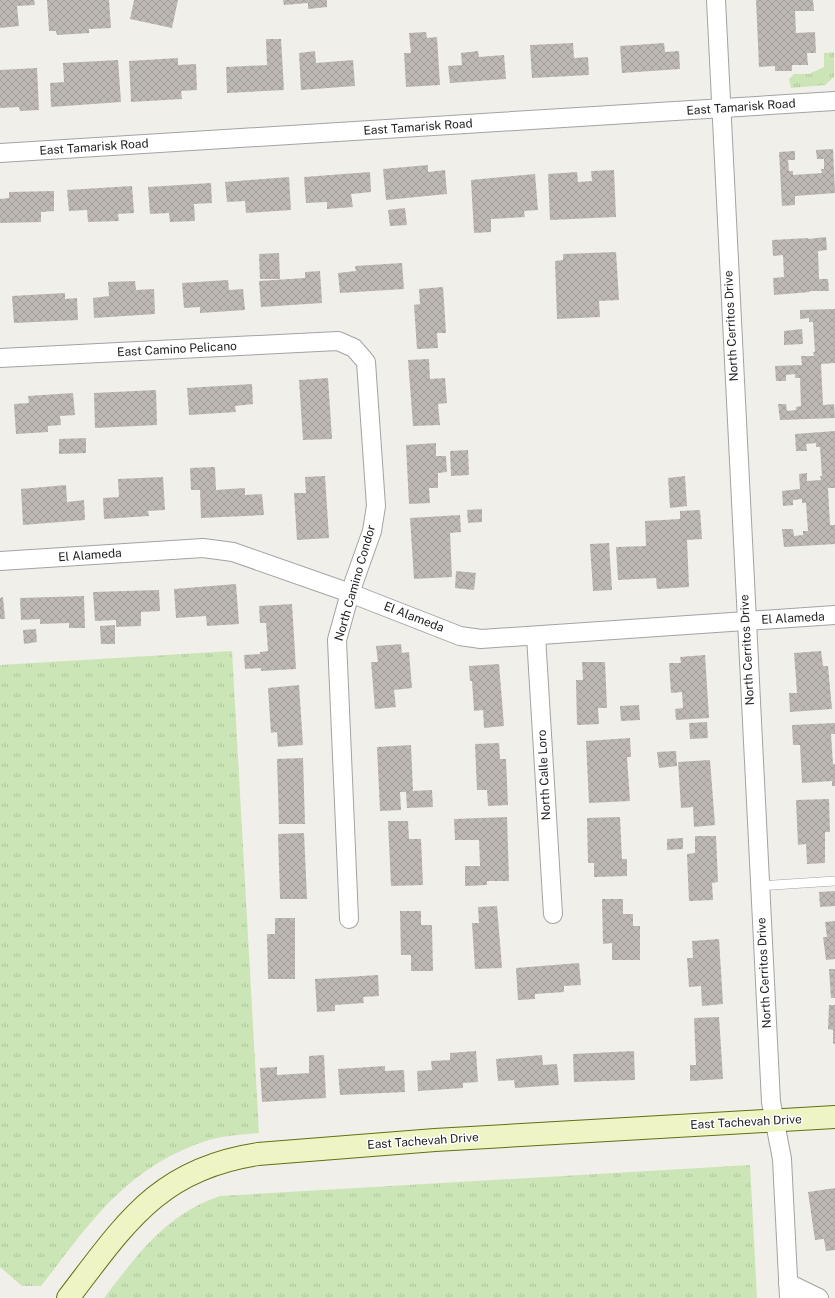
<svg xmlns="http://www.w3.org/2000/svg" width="835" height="1298" viewBox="0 0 835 1298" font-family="'Public Sans',sans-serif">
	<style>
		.grass { fill: url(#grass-tufts) }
		.building { fill: url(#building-cross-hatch) }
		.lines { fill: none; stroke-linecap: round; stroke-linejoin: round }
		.lane-casing { stroke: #a3a3a3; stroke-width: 10 }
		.street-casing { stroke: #a3a3a3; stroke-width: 20 }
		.secondary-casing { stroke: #617012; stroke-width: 24 }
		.lane { stroke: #fff; stroke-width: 9 }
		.street { stroke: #fff; stroke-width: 18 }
		.secondary { stroke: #eff4c5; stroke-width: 22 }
		.labels { text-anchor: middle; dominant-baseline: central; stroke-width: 3; stroke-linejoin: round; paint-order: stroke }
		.street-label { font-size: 12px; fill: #222; stroke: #fff }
	</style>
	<defs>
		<pattern id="grass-tufts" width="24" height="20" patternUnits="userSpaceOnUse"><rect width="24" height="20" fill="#cbe5b6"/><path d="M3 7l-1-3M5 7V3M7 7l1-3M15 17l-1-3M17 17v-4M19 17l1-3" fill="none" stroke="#aec49c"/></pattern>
		<pattern id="building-cross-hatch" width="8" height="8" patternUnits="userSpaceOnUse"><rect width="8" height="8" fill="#beb8b3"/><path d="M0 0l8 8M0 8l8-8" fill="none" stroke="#a39e9a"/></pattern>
	</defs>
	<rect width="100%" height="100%" fill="#f1efea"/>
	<g class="grass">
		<path d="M834,52V77L825,85L791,88L789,79L794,74H809L824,67V53Z"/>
		<path d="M232,651L259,1133C247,1134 234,1135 222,1137C209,1139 197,1144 185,1149C118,1178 84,1231 41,1286H22L0,1267V665Z"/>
		<path d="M750,1165L757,1298H104C138,1254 165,1215 220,1196Z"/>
	</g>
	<g class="building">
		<path d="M0,0H34L35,5L17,6L19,26L0,28Z"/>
		<path d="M47,0H109L111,28L89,29V33L57,35L56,31H49Z"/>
		<path d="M134,0H178L172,28L130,19Z"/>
		<path d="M283,0H327V7L308,9V3L284,5Z"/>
		<path d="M756,0H813L814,11H795L796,33L815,32L816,53H807L808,65H792V71H775V66L759,67Z"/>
		<path d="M426,32L427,38L437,37L440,85L406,87L404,53H411L409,33Z"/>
		<path d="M266,39H281L284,90L227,93L226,67L267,65Z"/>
		<path d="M573,43L574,58L588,57L589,75L532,78L530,45Z"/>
		<path d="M664,43L665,52L679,51L680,69L622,73L620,46Z"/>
		<path d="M315,51L316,63L353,60L355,86L301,90L299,53Z"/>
		<path d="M478,51L479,57L504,55L506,79L450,83L448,66L462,65L461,53Z"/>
		<path d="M178,58V65L196,64L197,90L181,91L182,99L131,102L129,61Z"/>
		<path d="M118,60L121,102L51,107L50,83L64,82L63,63Z"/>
		<path d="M37,68L39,110L20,111L19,107L0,108V70Z"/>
		<path d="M833,149L835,193L795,196V205L782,206L779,152L795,151V160H788L789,171H793V175L822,173L821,169H824V159H817L816,150Z"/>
		<path d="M428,165V172L445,170L447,194L386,200L383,169Z"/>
		<path d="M614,170L616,217L550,220L548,174L577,172L578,182L592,181L591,171Z"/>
		<path d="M370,172L371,192L351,194L353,207L327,209V202L306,203L304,177Z"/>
		<path d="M535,174L538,210L524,211L525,217L491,219V232L474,233L471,180Z"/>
		<path d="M289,177L291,210L246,213L245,201L227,202L225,182Z"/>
		<path d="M211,183L212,203L194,204L195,221L170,222L169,213L150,214L148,187Z"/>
		<path d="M132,186L134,213L118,214L119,221L88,222L87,210L69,211L67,190Z"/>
		<path d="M54,191V211L41,212V222L0,223V199L9,198V192Z"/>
		<path d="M405,208L407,225L390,226L388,210Z"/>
		<path d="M826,237L827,250L818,251L819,279H828L829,291H810V292L774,295L773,278L784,277L783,255L773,256L772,240L808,238V239Z"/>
		<path d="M616,252L619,300L599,301L600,317L557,319L555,261L563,260V254Z"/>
		<path d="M279,253L280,279H260L259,254Z"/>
		<path d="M402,263L404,289L340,293L338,273L356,271L355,266Z"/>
		<path d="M320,271L322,303L261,307L259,281L305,278V272Z"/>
		<path d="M228,280L229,290L243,289L245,310L200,313V307L184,308L182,283Z"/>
		<path d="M135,281L136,290L154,289L155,314L94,318L93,298L109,296L108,282Z"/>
		<path d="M443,287L446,333H437L438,348L417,349L414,305L420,304L419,289Z"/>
		<path d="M65,293V299L77,298L78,320L14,323L12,296Z"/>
		<path d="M835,309V363L821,364L823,405L834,404L835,418L780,420L778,404H786L787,411L796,410V407L801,406L800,378H795V374L786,375V381H776L775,366L802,365L801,356H814L813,352H815L813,322H809V318L800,319V310Z"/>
		<path d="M802,329L803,344L784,345V331Z"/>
		<path d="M429,359L430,379L445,378L447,403L438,404L440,425L413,426L408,360Z"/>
		<path d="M328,378L332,439L303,440L299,380Z"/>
		<path d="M252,384L253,404L235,406L236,412L189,415L187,388Z"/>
		<path d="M156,390L157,425L95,428L94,393Z"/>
		<path d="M73,393L75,415L60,416L61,425L48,426V432L16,434L14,404L29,403L28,396Z"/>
		<path d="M835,431V488H828L830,525H835V544L784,547L782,529H793L794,536L803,535V531H808L806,503H802V499L793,500V505L783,506L782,491L800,489L799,474L807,473V481L821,480L820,476H822L820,447H816V443L806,444L807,451H796L795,434Z"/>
		<path d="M86,438V453L59,454V439Z"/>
		<path d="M436,443V456H446L447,472L438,473V488H429L430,503L409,504L406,445Z"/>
		<path d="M468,450L469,475L451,476L450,451Z"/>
		<path d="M215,467L216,490L245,488V495L262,494L264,515L201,518L200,490H191L190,468Z"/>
		<path d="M325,476L329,538L297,540L294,493H306L305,477Z"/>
		<path d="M685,476L687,506L670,508L668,478Z"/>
		<path d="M163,477L165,510L148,511L149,516L104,519L103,498L119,497L118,479Z"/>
		<path d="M66,485L67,502L84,500L85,520L23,525L21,489Z"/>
		<path d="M482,509V522L468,523L467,510Z"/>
		<path d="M700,510L702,539L687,540L689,587L657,589L656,578L618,580L616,547L646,546L645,521L680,519V511Z"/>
		<path d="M460,515L461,532L450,533L452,577L414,579L410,518Z"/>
		<path d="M609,543L612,590L593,591L590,544Z"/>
		<path d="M456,571L476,573L474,590L455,588Z"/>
		<path d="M236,584L239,624L207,626L206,616L176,618L174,589Z"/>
		<path d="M159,590L160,611L141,612V626L116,627V620L95,621L93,592Z"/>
		<path d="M84,596L85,628H69V623L40,624V619L21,620L20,598Z"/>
		<path d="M3,597L5,619H0V598Z"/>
		<path d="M292,604L296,669L261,671V668L245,669L244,655L260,654V652L268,651L266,623H260L259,606Z"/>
		<path d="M115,625V644H101L100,626Z"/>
		<path d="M36,629L37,642L24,644L23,630Z"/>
		<path d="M401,644L402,653L409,652L412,688L394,690L396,707L375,709L371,662H378L376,646Z"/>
		<path d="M821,651L823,666H828L832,709L790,712L789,693H797L794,653Z"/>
		<path d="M705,655L709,718L676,720L675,709L683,708L682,692L671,693L669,663H681L680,657Z"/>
		<path d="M582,662H605L607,708H598L599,724L577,725L576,680H583Z"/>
		<path d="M499,664L504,726L484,728L483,710L474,711L472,681H470L469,666Z"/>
		<path d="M299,685L303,745L278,747L277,732L271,733L268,688Z"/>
		<path d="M639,705L640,720L621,721L620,706Z"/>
		<path d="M707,722L708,738L690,739L689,723Z"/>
		<path d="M835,723V734H831L833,764H835V786H832V781L802,783L800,745H793L792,725Z"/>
		<path d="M630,738L631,757H627L630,801L589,803L586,741Z"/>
		<path d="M499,743L500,759H506L508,805L488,806L487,790H477L475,744Z"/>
		<path d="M411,745L413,791L432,790L433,807L407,808L406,792H400L401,810L380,811L377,747Z"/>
		<path d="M676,751L677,766L659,768L657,752Z"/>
		<path d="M303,758L305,824H279L277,759Z"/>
		<path d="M710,760L715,825L694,827L693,807L681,808L678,762Z"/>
		<path d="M829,799L830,832H825V863L807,864L806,844L798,845L796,800Z"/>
		<path d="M507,817L509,881H487V885L465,886V866H480L479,840H455L454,819Z"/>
		<path d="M620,817L622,859H627V876L594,877V863H588L587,818Z"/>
		<path d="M388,821H408L409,839H421L423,885L391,886Z"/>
		<path d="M304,833L307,899H280L278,834Z"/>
		<path d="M695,836H716L718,882L712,883L713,900L689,901L687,854L695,853Z"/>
		<path d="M683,838V849L667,850V839Z"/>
		<path d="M835,891V906L820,907L819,892Z"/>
		<path d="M602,899H623V914H633V926H640V960H612V943L603,944Z"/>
		<path d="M497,906L502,968L475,969L472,923H479L478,907Z"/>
		<path d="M400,911H421V925H432L433,971H411V955H401Z"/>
		<path d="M275,918H295V979H268L267,934H275Z"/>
		<path d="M835,921V959L826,960L823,937H827L825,922Z"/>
		<path d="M719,939L723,1004L702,1006L701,986L689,987L687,958H693L692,941Z"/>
		<path d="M579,963L581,985L564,986V992L535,994V999L518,1000L516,968Z"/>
		<path d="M829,969H835V998H831Z"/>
		<path d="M378,975L379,996L363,997L364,1003L335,1005V1011L317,1012L315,979Z"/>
		<path d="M829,1005H835V1044H833V1030L828,1029Z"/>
		<path d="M719,1017L723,1079L690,1081V1065H696L694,1018Z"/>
		<path d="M476,1051L478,1082L463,1083V1088L418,1091L417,1071L432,1070L431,1061L450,1060V1053Z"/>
		<path d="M634,1051L635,1080L574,1082L573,1054Z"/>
		<path d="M324,1055L326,1098L262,1102L260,1068L277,1067V1075L309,1073V1056Z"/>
		<path d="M542,1055L543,1065L557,1064L559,1085L515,1088L514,1080L498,1081L496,1059Z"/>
		<path d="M385,1066V1071L404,1070L405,1092L340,1095L338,1069Z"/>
		<path d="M835,1188V1250L826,1251L824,1239L815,1240L808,1192Z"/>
	</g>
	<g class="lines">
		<defs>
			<path id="lane" d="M759,886L835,881"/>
			<g id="street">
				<path d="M716,0L771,1102L782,1159L789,1298"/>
				<path d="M0,153L835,101"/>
				<path d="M0,358L338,341L354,348L366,362L376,506L372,531L350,593L337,640L349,919"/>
				<path d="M0,561L203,548L233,552L350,593L460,636L481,639L835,615"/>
				<path d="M536,636L553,914"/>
				<path d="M788,1283L819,1298"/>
			</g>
			<path id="secondary" d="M68,1298C125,1224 158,1169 258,1154L435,1140L835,1117"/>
		</defs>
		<use href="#lane" class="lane-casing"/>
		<use href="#street" class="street-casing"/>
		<use href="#secondary" class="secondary-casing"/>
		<use href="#lane" class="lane"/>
		<use href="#street" class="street"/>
		<use href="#secondary" class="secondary"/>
	</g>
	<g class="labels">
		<g class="street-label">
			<text transform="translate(741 107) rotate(-4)">East Tamarisk Road</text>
			<text transform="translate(418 127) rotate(-4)">East Tamarisk Road</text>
			<text transform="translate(94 147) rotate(-4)">East Tamarisk Road</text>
			<text transform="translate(731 326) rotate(-93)">North Cerritos Drive</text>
			<text transform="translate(177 349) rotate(-3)">East Camino Pelicano</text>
			<text transform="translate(90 555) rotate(-4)">El Alameda</text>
			<text transform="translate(355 583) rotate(-74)">North Camino Condor</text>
			<text transform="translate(414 617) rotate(21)">El Alameda</text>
			<text transform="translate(793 618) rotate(-3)">El Alameda</text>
			<text transform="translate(747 650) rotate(-93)">North Cerritos Drive</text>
			<text transform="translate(544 775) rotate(-93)">North Calle Loro</text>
			<text transform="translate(764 973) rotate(-93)">North Cerritos Drive</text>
			<text transform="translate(746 1122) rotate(-3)">East Tachevah Drive</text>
			<text transform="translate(423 1141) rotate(-4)">East Tachevah Drive</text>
		</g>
	</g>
</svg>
